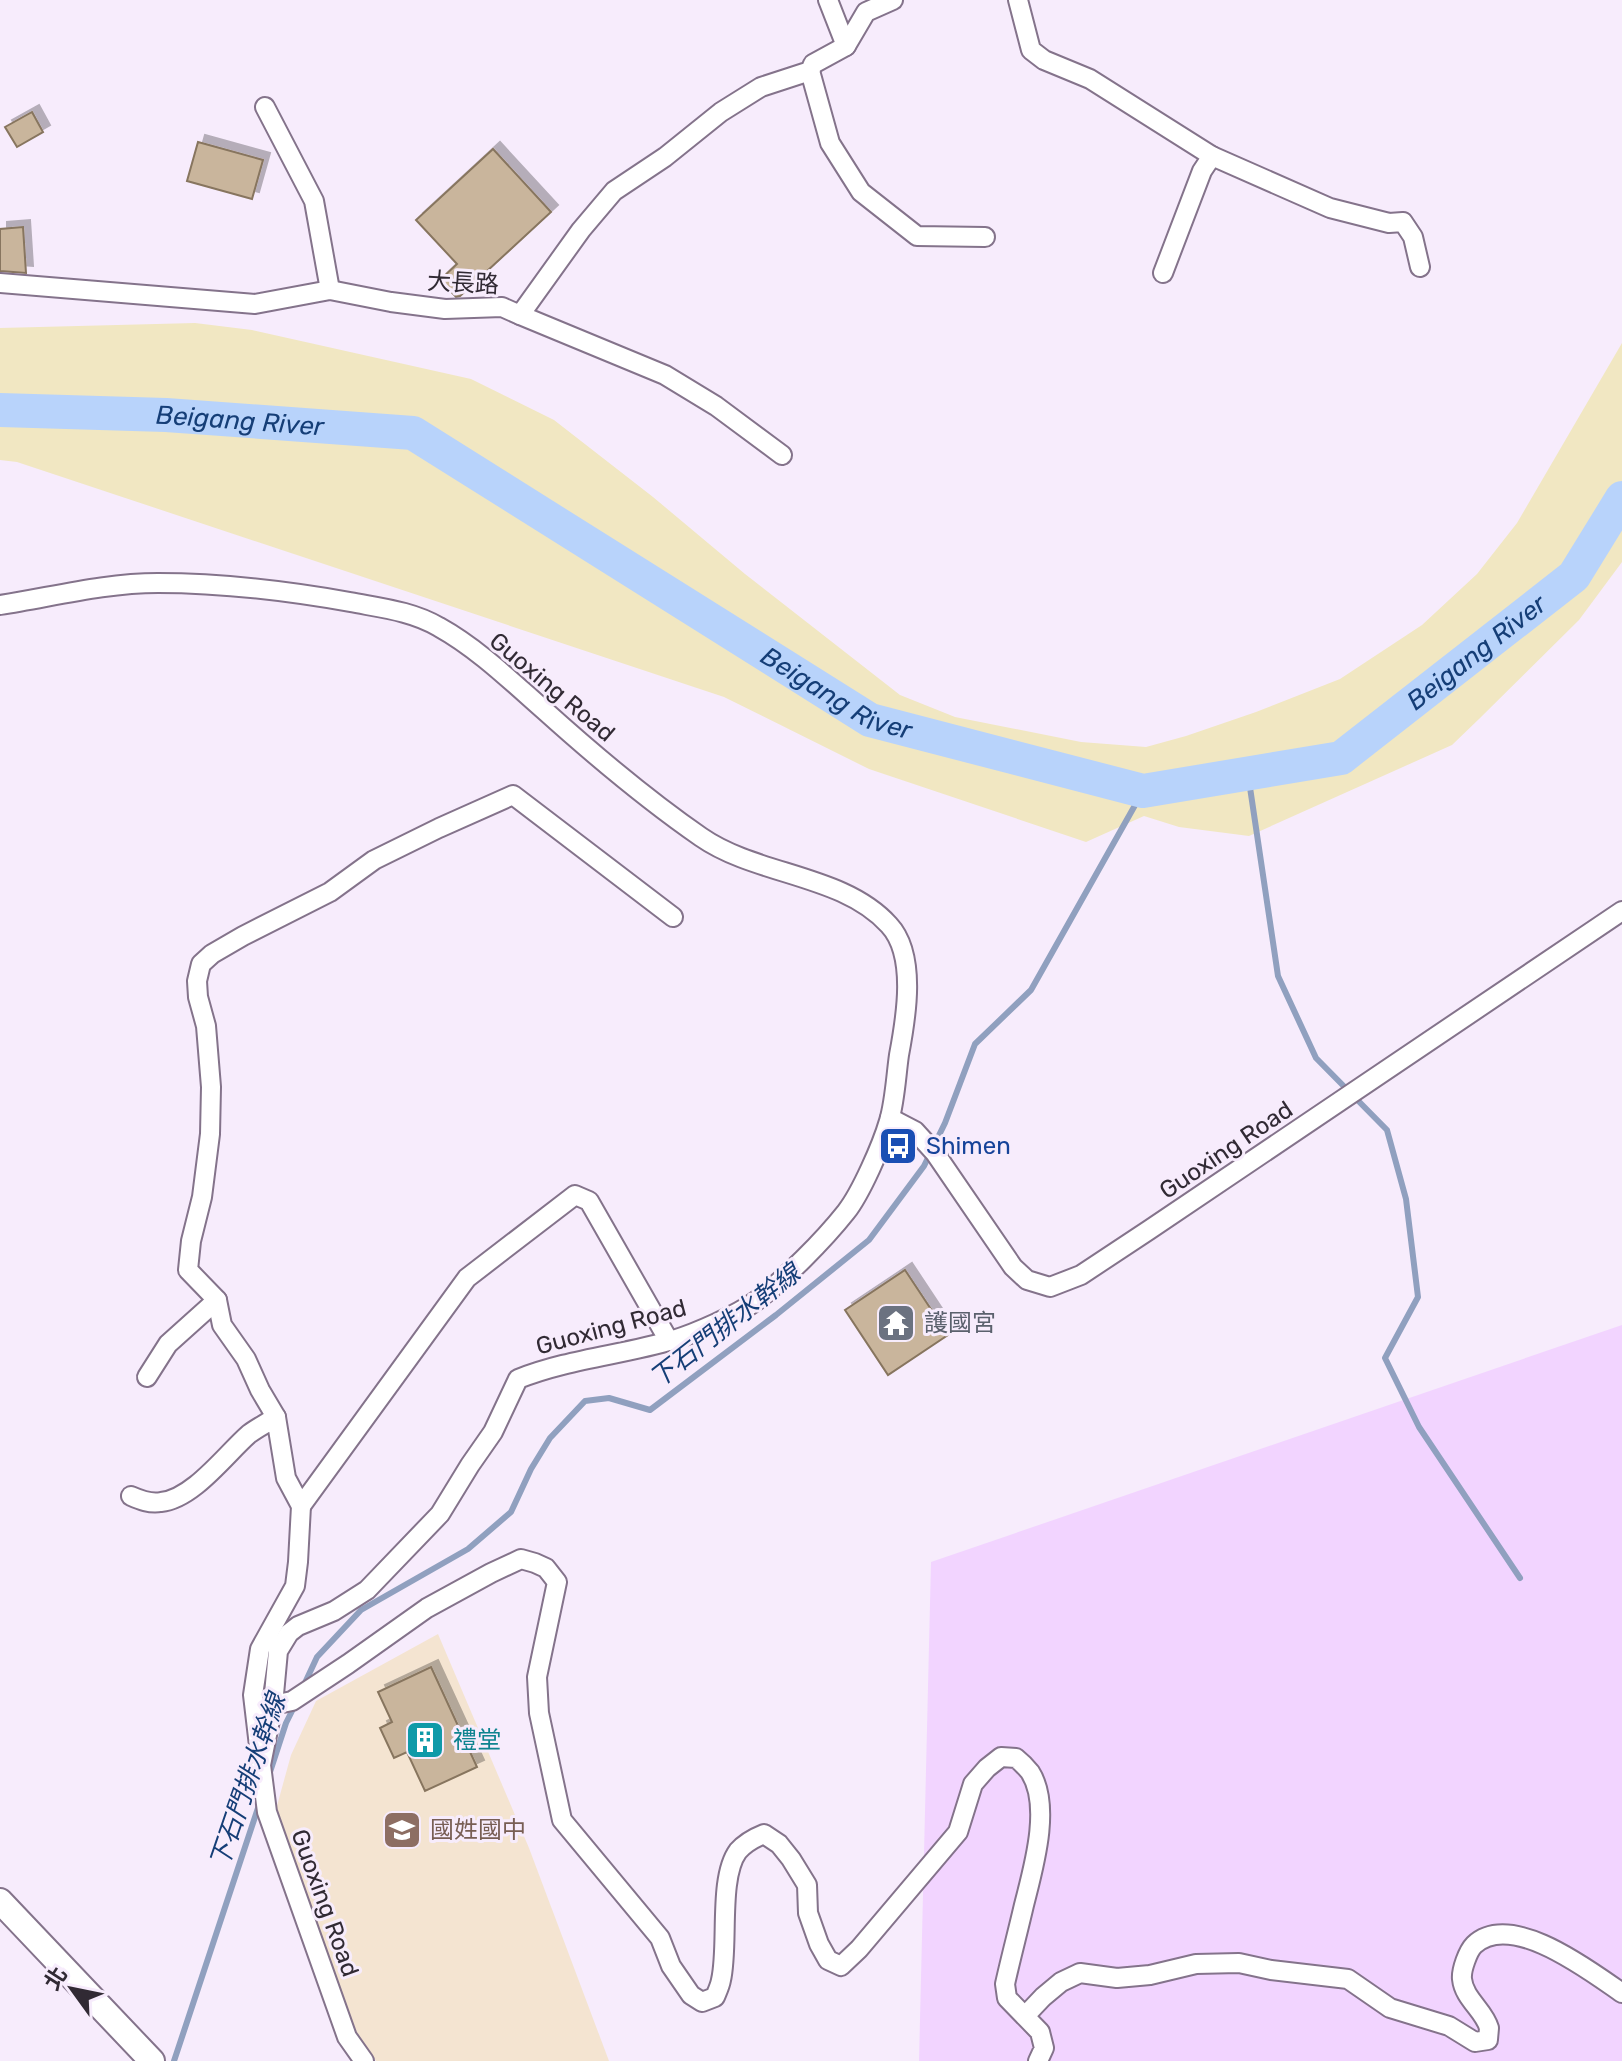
<svg xmlns="http://www.w3.org/2000/svg" width="1622" height="2061" viewBox="0 0 1622 2061" font-family="Rubik,'Noto Sans TC',sans-serif">
	<style>
		.education { fill: #f4e4d1 }
		.green { fill: #f2d4ff }
		.sand { fill: #f1e7c2 }
		.lines { fill: none; stroke-linecap: round; stroke-linejoin: round }
		.stream { stroke: #90a0bf; stroke-width: 6 }
		.river { stroke: #b8d3fb; stroke-width: 34 }
		.building { fill: #c9b59c; stroke: #87755e; stroke-width: 2; filter: url(#shadow) }
		.minor-casing { stroke: #84738b; stroke-width: 22 }
		.major-casing { stroke: #84738b; stroke-width: 28 }
		.minor { stroke: #fff; stroke-width: 18 }
		.major { stroke: #fff; stroke-width: 24 }
		.labels { text-anchor: middle; dominant-baseline: central; stroke-width: 6; stroke-linejoin: round; paint-order: stroke }
		.street-label { font-size: 24px; fill: #312a34; stroke: #f7ecfc }
		.transit-label { font-size: 24px; fill: #164399; stroke: #f7ecfc; text-anchor: start }
		.worship-label { font-size: 24px; fill: #5b616d; stroke: #f7ecfc; text-anchor: start }
		.culture-label { font-size: 24px; fill: #0d838f; stroke: #f7ecfc; text-anchor: start }
		.education-label { font-size: 24px; fill: #785e54; stroke: #f7ecfc; text-anchor: start }
		.water-label { font-size: 26px; font-style: italic; fill: #153e77; stroke: #f7ecfc }
	</style>
	<defs>
		<filter id="shadow"><feDropShadow dx="7" dy="-7" stdDeviation="0" flood-color="#0004"/></filter>
	</defs>
	<rect width="100%" height="100%" fill="#f7ecfc"/>
	<path class="education" d="M438,1634L529,1848L609,2061H376L354,2028L275,1813L291,1755L316,1701Z"/>
	<path class="green" d="M1622,1325V2061H919L931,1562Z"/>
	<path class="sand" d="M195,323L252,330L471,379L554,420L653,497L745,574L900,695L955,717L1081,742L1146,747L1186,736L1256,712L1340,679L1422,625L1477,574L1517,523L1622,343V562L1579,620L1479,719L1452,745L1249,836L1179,827L1144,816L1086,842L869,769L724,697L17,462L0,460V328Z"/>
	<g class="lines">
		<g class="stream">
			<path d="M1248,774L1278,976L1316,1058L1387,1130L1406,1199L1418,1297L1385,1358L1419,1427L1520,1578"/>
			<path d="M304,1685L317,1657L361,1610L468,1549L511,1512L531,1469L550,1438L585,1401L609,1398L650,1410L776,1315L869,1240L924,1166L945,1123L975,1044L1031,990L1143,791"/>
			<path d="M269,1775L286,1723L296,1703"/>
			<path d="M174,2061L259,1805"/>
		</g>
		<path class="river" id="s1" d="M0,410L166,415L413,433L870,720L1143,791L1341,758L1574,576L1622,498"/>
	</g>
	<g class="building">
		<path d="M32,112L43,132L17,147L5,127Z"/>
		<path d="M198,142L263,160L252,199L187,181Z"/>
		<path d="M493,149L551,212L460,296L456,297L440,280L457,264L416,220Z"/>
		<path d="M23,227L26,273L0,271V229Z"/>
		<path d="M905,1270L948,1335L888,1375L845,1310Z"/>
		<path d="M431,1667L477,1767L425,1791L407,1752L394,1758L380,1728L392,1722L378,1692Z"/>
	</g>
	<g class="lines">
		<defs>
			<g id="minor">
				<path d="M828,0L846,46"/>
				<path d="M1018,0L1031,50L1044,60L1090,79L1212,156L1330,208L1389,223L1403,222L1413,237L1420,267"/>
				<path d="M810,71L830,143L861,192L917,236L985,237"/>
				<path d="M265,107L314,201L330,290"/>
				<path d="M1163,273L1202,171L1212,156"/>
				<path d="M0,283L255,304L330,290L391,302L445,309L502,307L520,315L581,230L614,191L665,157L721,112L761,87L810,71L813,64L846,46L866,12L893,0"/>
				<path d="M520,315L665,375L716,406L782,455"/>
				<path d="M0,605C52,597 104,583 158,583C222,583 288,591 350,602C381,608 412,611 439,627C477,648 511,681 544,710C594,755 646,799 701,837C757,876 843,874 889,925C917,955 906,1018 899,1055C896,1076 895,1101 889,1121C882,1145 861,1193 846,1212C823,1241 785,1279 756,1301C737,1315 696,1333 673,1340C622,1355 568,1359 518,1379L493,1432L470,1465L440,1514L367,1590L334,1611L298,1626L289,1633L278,1651L273,1705L261,1765L267,1812L347,2037L364,2061"/>
				<path d="M890,1118L915,1131L935,1153L1013,1267L1027,1280L1050,1287L1081,1275L1149,1230L1622,911"/>
				<path d="M147,1377L168,1344L217,1300"/>
				<path d="M276,1417L260,1390L246,1359L222,1325L217,1300L188,1270L191,1241L202,1197L210,1134L211,1087L206,1026L198,997L197,981L201,964L212,954L243,936L330,892L374,860L439,828L513,795L673,917"/>
				<path d="M131,1496C140,1500 150,1504 161,1502C193,1499 226,1454 249,1434C257,1428 267,1423 276,1417L286,1478L301,1506L298,1562L295,1586L260,1649L253,1695L259,1746"/>
				<path d="M301,1506L467,1278L575,1195L589,1201L669,1341"/>
				<path d="M273,1705L292,1701L348,1664L427,1608L491,1573L521,1559L535,1563L546,1568L557,1582L537,1677L539,1713L562,1820L660,1938L671,1966L691,1995L702,2002L715,1997C717,1992 720,1986 721,1980C729,1946 718,1878 738,1851C745,1843 754,1838 764,1834L779,1844L791,1859L807,1885L808,1913L819,1944L828,1960L841,1966L859,1949L958,1832L973,1784L987,1768L1001,1757L1016,1758C1021,1762 1026,1767 1030,1772C1052,1806 1033,1869 1024,1905C1018,1931 1011,1957 1005,1984L1007,1998L1040,2032L1044,2048L1038,2061"/>
				<path d="M1025,2016L1043,1997L1061,1982L1080,1973L1117,1978L1150,1975L1196,1964L1239,1963L1271,1970L1348,1979L1390,2008L1449,2026L1475,2042L1488,2040C1488,2038 1489,2029 1489,2028C1484,2010 1464,1999 1462,1979C1461,1970 1468,1951 1474,1945C1511,1910 1590,1971 1622,1993"/>
			</g>
			<path id="major" d="M0,1901L152,2061"/>
		</defs>
		<use href="#minor" class="minor-casing"/>
		<use href="#major" class="major-casing"/>
		<use href="#minor" class="minor"/>
		<use href="#major" class="major"/>
	</g>
	<defs>
		<symbol id="bus-square" viewBox="-11 -11 22 22"><rect x="-9" y="-9" width="18" height="18" rx="4" fill="#1a4fb4" stroke="#f7ecfc"/><path d="M-5-6H5V4H4V6H2V4H-2V6H-4V4H-5ZM-3.5-4V0h7V-4ZM-3.5 1.2v1.5H-2V1.2ZM2 1.2v1.5H3.5V1.2Z" fill="#fff"/></symbol>
		<symbol id="temple-square" viewBox="-11 -11 22 22"><rect x="-9" y="-9" width="18" height="18" rx="4" fill="#6b7280" stroke="#f7ecfc"/><path d="M0-6L5-2H3V0L6.5 2.5H4V6H1.5V3h-3V6H-4V2.5H-6.5L-3 0V-2H-5Z" fill="#fff"/></symbol>
		<symbol id="building-square" viewBox="-11 -11 22 22"><rect x="-9" y="-9" width="18" height="18" rx="4" fill="#0f9aa8" stroke="#f7ecfc"/><path d="M-4-6H4V6H1V3H-1V6H-4ZM-2.5-4.3h1.7v1.8h-1.7ZM.8-4.3h1.7v1.8H.8ZM-2.5-1h1.7V.8h-1.7ZM.8-1h1.7V.8H.8Z" fill="#fff"/></symbol>
		<symbol id="school-square" viewBox="-11 -11 22 22"><rect x="-9" y="-9" width="18" height="18" rx="4" fill="#8d6e63" stroke="#f7ecfc"/><path d="M0-5L7-2L0 1L-7-2ZM-4 1L0 2.5L4 1V4Q0 6-4 4Z" fill="#fff"/></symbol>
	</defs>
	<g fill-rule="evenodd">
		<use href="#bus-square" x="876" y="1124" width="44" height="44"/>
		<use href="#temple-square" x="874" y="1301" width="44" height="44"/>
		<use href="#building-square" x="403" y="1718" width="44" height="44"/>
		<use href="#school-square" x="380" y="1808" width="44" height="44"/>
	</g>
	<g class="labels">
		<g class="street-label">
			<text transform="translate(463 283) rotate(3)">大長路</text>
			<text transform="translate(552 687) rotate(40)">Guoxing Road</text>
			<text transform="translate(1226 1150) rotate(-34)">Guoxing Road</text>
			<text transform="translate(611 1327) rotate(-15)">Guoxing Road</text>
			<text transform="translate(325 1903) rotate(70)">Guoxing Road</text>
		</g>
		<g class="transit-label">
			<text x="926" y="1146">Shimen</text>
		</g>
		<g class="worship-label">
			<text x="924" y="1323">護國宮</text>
		</g>
		<g class="culture-label">
			<text x="453" y="1740">禮堂</text>
		</g>
		<g class="education-label">
			<text x="430" y="1830">國姓國中</text>
		</g>
		<g class="water-label">
			<text stroke="none"><textPath href="#s1" startOffset="240">Beigang River</textPath></text>
			<text stroke="none"><textPath href="#s1" startOffset="1608">Beigang River</textPath></text>
			<text stroke="none"><textPath href="#s1" startOffset="912">Beigang River</textPath></text>
			<text transform="translate(725 1326) rotate(-38)">下石門排水幹線</text>
			<text transform="translate(248 1781) rotate(-71)">下石門排水幹線</text>
		</g>
	</g>
	<g transform="translate(72 1989) rotate(303)" stroke="#f7ecfc" stroke-width="6" paint-order="stroke">
	<path d="M0-6L14 30L0 20L-14 30Z" fill="#312a34"/>
	<text y="-12" font-size="22" font-weight="bold" text-anchor="middle" fill="#312a34">北</text>
	</g>
</svg>
